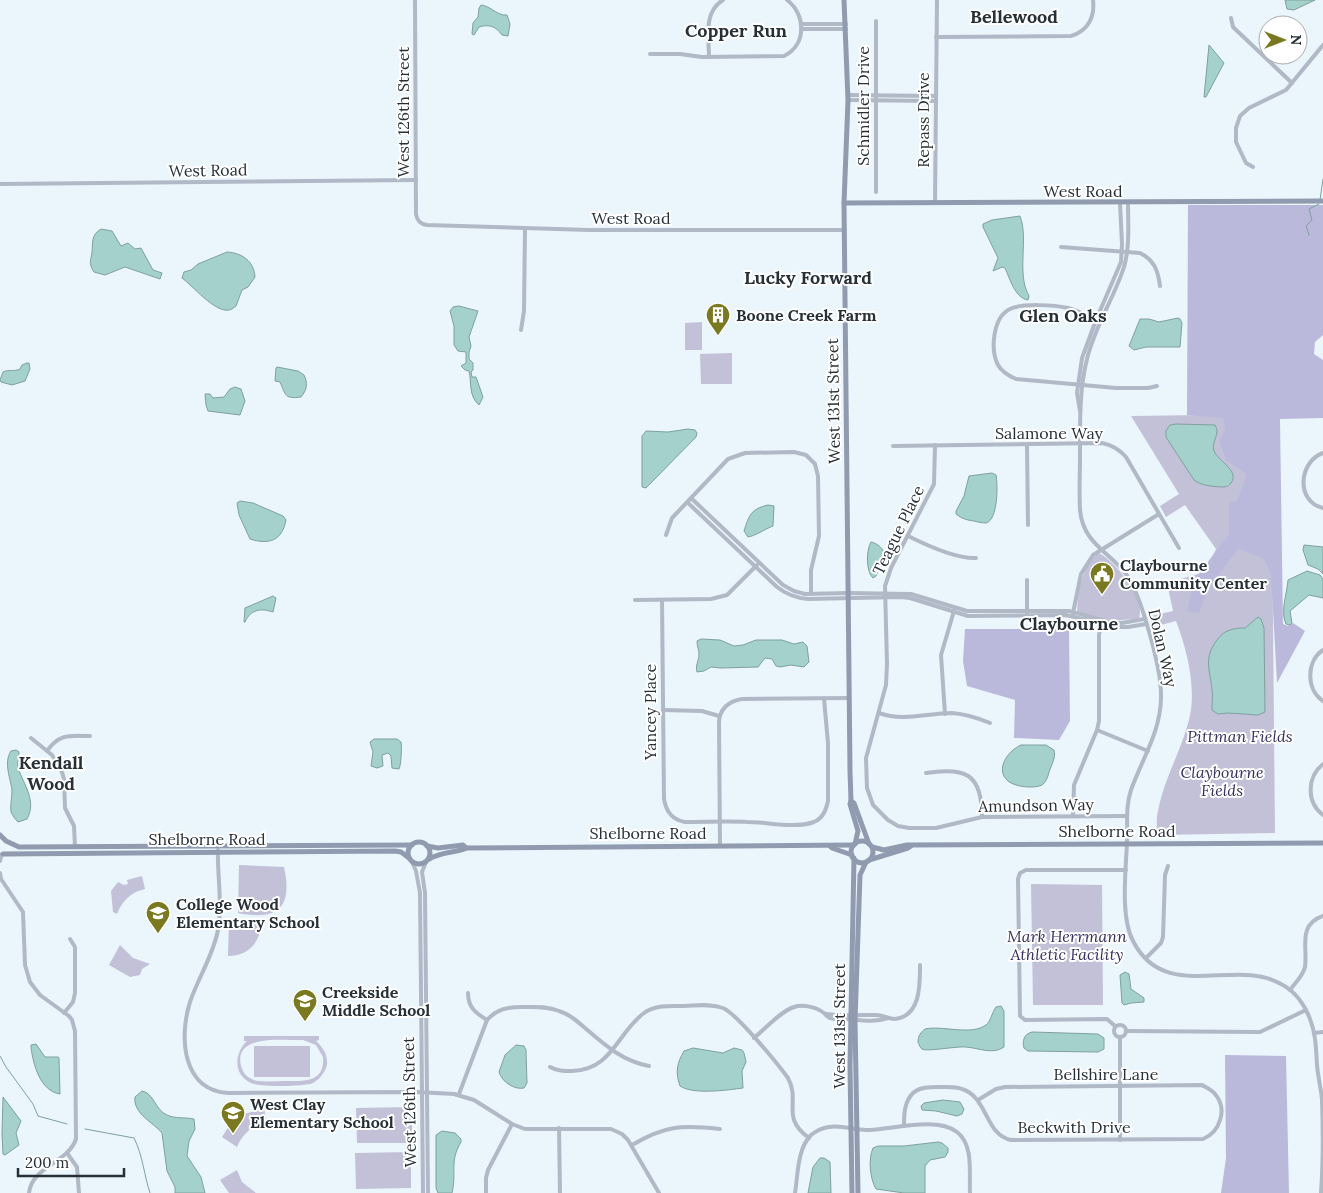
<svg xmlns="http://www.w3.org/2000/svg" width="1323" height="1193" viewBox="0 0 1323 1193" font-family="Lora,serif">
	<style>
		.green { fill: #c2c1d8; fill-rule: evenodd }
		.forest { fill: #bbb9db }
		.water { fill: #a4d1cb; stroke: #7ea19e }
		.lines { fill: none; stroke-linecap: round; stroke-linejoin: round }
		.stream { stroke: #7ea19e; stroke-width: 1 }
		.street { stroke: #b1b8c6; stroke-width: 4 }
		.secondary { stroke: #909bb0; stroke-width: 5 }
		.labels { text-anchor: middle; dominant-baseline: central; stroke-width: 4; stroke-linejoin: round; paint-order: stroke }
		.street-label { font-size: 16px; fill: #263036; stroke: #fff }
		.poi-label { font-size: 16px; font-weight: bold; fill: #263036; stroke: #fff; text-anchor: start }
		.park-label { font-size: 16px; font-style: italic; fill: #362f5d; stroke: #fff }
		.neighbourhood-label { font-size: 18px; font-weight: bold; fill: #263036; stroke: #fff }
	</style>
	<rect width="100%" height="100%" fill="#ebf5fc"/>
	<g class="green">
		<path d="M702,322V350H685V323Z"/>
		<path d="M732,353V384H701L700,354Z"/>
		<path d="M1271,414L1275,833L1157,835C1157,827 1156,819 1158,811C1164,779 1181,751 1189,720C1197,690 1187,649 1176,621L1153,627L1151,616L1173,611L1167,583L1205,572L1216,549L1185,505L1166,517L1160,506L1179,494L1131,416Z"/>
		<path d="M1099,553C1116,562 1146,599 1139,618C1118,622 1096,621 1077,611C1078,593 1082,563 1099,553Z"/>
		<path d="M239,865L284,867C293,907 278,921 238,913Z"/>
		<path d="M142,876L145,889C131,892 122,901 117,914L113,912L111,891L118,882L124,885L128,884L127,880Z"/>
		<path d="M1031,884L1102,885L1103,1005H1033Z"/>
		<path d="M229,923L261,924C260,943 248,956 228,956Z"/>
		<path d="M120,945L133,958L150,964L142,969L140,975L130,977L109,965Z"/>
		<path d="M244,1036H319V1040L316,1041C323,1047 328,1055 327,1065C325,1072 320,1079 313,1083C303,1087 261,1087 251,1083C233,1075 234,1053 247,1041H244ZM303,1040L316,1045L323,1057C325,1083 304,1081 286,1081C276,1081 267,1082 257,1081C249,1079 243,1074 241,1066C233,1033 285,1041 303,1040Z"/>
		<rect x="254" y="1046" width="56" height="31"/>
		<path d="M412,1107V1143H357L356,1108Z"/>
		<path d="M264,1109L267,1122C253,1125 243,1133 237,1147L222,1137L235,1116Z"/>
		<path d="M411,1152V1188L356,1189L355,1153Z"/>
		<path d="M237,1170L242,1182L256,1193H229L220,1180Z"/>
	</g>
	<g class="forest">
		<path d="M1188,205H1323V335L1315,342L1314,354L1323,360V418L1280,419L1283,624L1288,626L1293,623L1305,631L1277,683L1271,574L1263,558L1238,549L1209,587L1199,613L1187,611L1195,579L1229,534V502L1237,501L1247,474L1226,460L1219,440L1225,431L1223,418L1187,415Z"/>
		<path d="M965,629H1069L1070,721L1059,740L1014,738L1015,700L967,686L963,661Z"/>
		<path d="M1225,1055L1286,1056L1289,1193H1221L1226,1158Z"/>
	</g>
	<g class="water">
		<path d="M1285,0H1315L1294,10L1287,9Z"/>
		<path d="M481,5C491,6 497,16 507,15L510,24L508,36L502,35C496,26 488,24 479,27L474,35L472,34L473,23L478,17L479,8Z"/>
		<path d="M1209,45L1224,63L1206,97H1204Z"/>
		<path d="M1020,216C1029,239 1016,273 1029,296L1028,300C1015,298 1010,279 1005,268L1002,267L993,271L998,258L983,227V224L992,220Z"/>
		<path d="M101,229L112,231L121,246L128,243L135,249L141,248L153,270L162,273L160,279L125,267L105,275L94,272C88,263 91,260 92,252C93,242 91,235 101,229Z"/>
		<path d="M227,252C242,253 254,261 255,277L248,287L242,290L236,306C235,307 231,310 229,310C215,313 192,285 182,278L184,272L191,270L198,264Z"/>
		<path d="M459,306L478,311L469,337L471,346L469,352V359L473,363V370L471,372L472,377H476L483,397L479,405C468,395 472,383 469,371L465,370L461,366L466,363V352L458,351L454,345V326L450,311L453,307Z"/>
		<path d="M1178,318L1180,319L1182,323L1180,347H1146L1134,350L1129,346L1140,319H1149L1159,322Z"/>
		<path d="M27,363H29L30,369L25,381L12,385L1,382L0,380L3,372C9,369 14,372 20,369L22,365Z"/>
		<path d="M277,367L298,371L304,375C308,383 307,390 301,397C285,399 286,396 280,382L275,381L276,368Z"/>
		<path d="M235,387L241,389L245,401L240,415L208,411L206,405L205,394H210L213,398L224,397L230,389Z"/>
		<path d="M1176,424L1215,425C1221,434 1211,441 1214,451C1218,461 1240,471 1231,483C1228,487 1225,487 1221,487C1211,486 1202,486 1194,480L1166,437V431L1170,425Z"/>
		<path d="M688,429L695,430L697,433L696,437L646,488L642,487V436L646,431L668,432Z"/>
		<path d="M992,473L996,475C998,485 998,520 986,523C983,523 977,522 974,521C967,520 962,519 956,514V511L964,496L969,476Z"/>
		<path d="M240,501L253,503L283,516L286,520C282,541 269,545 250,539L239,515L237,503Z"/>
		<path d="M768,505L774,506L773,526C765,529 755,536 748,537L744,531C749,515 751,509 768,505Z"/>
		<path d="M871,542C877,543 884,549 885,555L876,576L873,578C866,572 866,550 871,542Z"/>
		<path d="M1304,545L1323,547V574L1318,569L1308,565L1303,550Z"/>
		<path d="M1307,571L1320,575L1323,579V598L1309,595L1290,611L1292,623L1290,625L1286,624C1280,611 1287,594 1288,580Z"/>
		<path d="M273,596L276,598L273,612C261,608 251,609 245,622H244L245,608Z"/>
		<path d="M1258,617L1261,619L1264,628L1265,712L1258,715L1228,713L1218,714L1212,710C1212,703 1213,696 1212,690C1210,669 1203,659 1217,640C1224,630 1233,628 1245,628Z"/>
		<path d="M701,639L720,640L734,646L743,645L756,640H782L794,644L803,642L807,646L809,662L804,667L791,665L780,667L776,666L772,659L765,658L758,667L721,668L711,667L704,671L697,672C695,665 699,661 699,654C699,649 697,647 697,641Z"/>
		<path d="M374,739H397L401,742C402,748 401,765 399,769L392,768L391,756L388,753L382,755L383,766L377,768L371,766L373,752L370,742Z"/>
		<path d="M1021,745H1046L1054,750C1056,757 1052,764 1049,772C1048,777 1046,782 1042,785C1034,789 1015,787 1008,781C994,769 1009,750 1021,745Z"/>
		<path d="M16,750L19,752C19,757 17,764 18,768C24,785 37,801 27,819L18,822C15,819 13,816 11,812C10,805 12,798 12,791C11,779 3,763 11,751Z"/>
		<path d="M1125,972L1129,974L1131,989L1144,998V1002L1131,1003L1124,1005L1122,1003L1120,975Z"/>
		<path d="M1001,1006L1004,1011V1047C993,1055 979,1048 966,1047C957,1046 926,1052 922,1049C920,1048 919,1044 918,1042C918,1036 921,1032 925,1029C942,1025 971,1036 986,1025C991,1021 992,1012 996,1007Z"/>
		<path d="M1032,1032L1098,1034L1104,1038V1049L1098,1052L1028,1051L1024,1048C1022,1041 1024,1034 1032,1032Z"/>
		<path d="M36,1044L45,1057H58L59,1058L60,1094C40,1091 33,1064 31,1047V1045Z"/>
		<path d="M516,1045L524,1046L526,1050L527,1083L524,1088C514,1090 502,1082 499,1072L505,1055Z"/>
		<path d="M693,1048L723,1053L734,1048L742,1050L744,1053L746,1062L742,1071L743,1088C728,1090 693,1095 680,1086C675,1072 677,1063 684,1051Z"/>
		<path d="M142,1091C154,1093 155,1110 167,1115C175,1119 185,1117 194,1119L195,1129L189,1141L187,1156L201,1177L205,1193H175V1187L167,1171L162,1133C153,1122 133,1114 135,1097Z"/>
		<path d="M3,1097L21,1121L16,1133L19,1145L5,1155L3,1154L2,1134Z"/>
		<path d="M943,1100L960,1102L964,1109L962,1114L957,1116L936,1111L922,1110L921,1106L924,1103Z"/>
		<path d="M442,1131L455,1133L461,1139V1142C449,1162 457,1172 452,1193H438L436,1188V1135Z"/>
		<path d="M938,1142L942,1143L948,1148V1152L945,1157L930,1160L925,1166V1193H904L876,1189C870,1179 868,1159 873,1148L878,1146H904Z"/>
		<path d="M820,1158H824L830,1162L831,1193H808L813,1167Z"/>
	</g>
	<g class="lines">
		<g class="stream">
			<path d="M1320,200L1323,179"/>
			<path d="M1309,235L1306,226L1312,220L1309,209L1319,204"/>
			<path d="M0,1056L6,1067L33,1104L38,1116L67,1124"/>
			<path d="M85,1129L134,1138C143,1156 144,1175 150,1193"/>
		</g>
		<g class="street">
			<path d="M415,0L416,214C417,221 420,224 427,225L589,230H844"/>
			<path d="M1231,18L1233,27L1292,83"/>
			<path d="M801,24H846"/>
			<path d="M801,29H846"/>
			<path d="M936,37L1071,36C1088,31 1095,17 1093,0"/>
			<path d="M650,54H680L702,57L784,56C807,45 806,14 787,0"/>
			<path d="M709,57C709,38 703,12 723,0"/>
			<path d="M848,95L935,96"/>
			<path d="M848,100L935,101"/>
			<path d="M1253,167L1246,163L1236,142V128L1240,116L1249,108L1286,90L1323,45"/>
			<path d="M0,184L416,180"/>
			<path d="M876,192V21"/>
			<path d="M935,203L937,0"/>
			<path d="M1128,203C1128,223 1130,247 1124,267C1114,298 1095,326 1087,359C1079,390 1080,425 1080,457C1080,475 1079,492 1080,510C1083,543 1108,551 1126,574C1141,594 1162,671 1161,697C1161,731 1142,759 1131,790C1125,808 1128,825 1127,842C1126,869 1120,917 1133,941C1165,1004 1235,957 1281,984C1295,991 1305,1005 1310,1019C1316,1034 1316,1050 1317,1065C1318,1077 1321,1088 1322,1100C1323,1128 1323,1165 1321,1193"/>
			<path d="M1061,247L1140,253C1154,260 1158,270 1160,286"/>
			<path d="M1100,322C1090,317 1079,311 1068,308C1055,305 1022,303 1010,309C993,317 990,349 998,365C1002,372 1009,376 1016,379L1116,388H1148L1157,386"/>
			<path d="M521,330L524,311L525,228"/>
			<path d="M1080,411L1077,393L1082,358L1096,320L1121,262L1122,244L1120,203"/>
			<path d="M935,445L934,484L891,568L885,586L887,664L886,685L866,758L867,788L873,805L888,820L898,826L909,828H936L982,817L1127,816"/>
			<path d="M1027,445L1028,525"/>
			<path d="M893,446L1102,443C1112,445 1119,449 1126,457L1179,548"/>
			<path d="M1323,453C1298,462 1296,502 1323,508"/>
			<path d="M691,498L783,585L794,591L805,594L848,593L911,594L967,611H1069L1109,622L1122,623L1144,619"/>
			<path d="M687,502L777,587C787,595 796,598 808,599L901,597L910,598L968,616L1066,615L1116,627H1128L1146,624"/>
			<path d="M666,535L672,518L728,459L745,453L794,452L806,455L815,464L818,476L819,536L811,570V594"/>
			<path d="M908,536C926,545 956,559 976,558"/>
			<path d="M1027,580V613"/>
			<path d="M635,600L711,599L727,595L757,565"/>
			<path d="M662,600L664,799C666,811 672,820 685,822C706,822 727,821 748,822C767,822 795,829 814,822C823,818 826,810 828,801V743L824,699"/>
			<path d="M1073,613L1081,574L1093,555L1159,514"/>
			<path d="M1323,650C1306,661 1306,690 1323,701"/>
			<path d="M663,710L702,711L719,716"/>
			<path d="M879,713C904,722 927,713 952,713C965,714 978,718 990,723"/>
			<path d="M945,714L941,655L954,611"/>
			<path d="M1097,730L1148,751"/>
			<path d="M31,738L52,755L61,769L64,779L65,808L74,826L75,847"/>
			<path d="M47,751C60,733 70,736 90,736"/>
			<path d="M1323,764C1307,777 1306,802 1323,815"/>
			<path d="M926,773C965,767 982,773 982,817"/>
			<path d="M1073,816L1074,785L1097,730L1099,721V635L1101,624"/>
			<path d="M720,845L719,723C719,709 729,701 742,699L849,698"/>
			<path d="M218,850C217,876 223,904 218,930C213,956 198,978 190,1002C179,1037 182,1090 228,1093L417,1092L454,1094L474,1100L512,1124L525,1129H611L622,1134L628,1140L659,1193"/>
			<path d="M0,861L2,854"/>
			<path d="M412,862L416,871L420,893L423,1193"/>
			<path d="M426,862L422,872L425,893L428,1193"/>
			<path d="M0,873L1,879L23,912L25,965L30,982L40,995L69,1016L72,1020L75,1031L76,1139C68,1163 32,1166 29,1193"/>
			<path d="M1146,958L1161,943L1163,937L1165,875L1168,866"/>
			<path d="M1290,990C1295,983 1303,976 1305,967C1308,948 1297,925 1323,916"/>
			<path d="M468,993C468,1008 476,1013 487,1020"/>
			<path d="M64,1013L73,1002L75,993V947L70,939"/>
			<path d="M826,1014C842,1016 860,1015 876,1015C883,1015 888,1019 895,1019C921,1016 920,984 920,965"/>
			<circle cx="1120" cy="1031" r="6"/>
			<path d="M1115,1026L1107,1019L1025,1020L1020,1016L1018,879L1020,873L1026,870H1126"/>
			<path d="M1126,1031L1260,1032L1306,1010"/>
			<path d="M1314,1033L1323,1032"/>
			<path d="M1120,1037V1140"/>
			<path d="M754,1038C765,1029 781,1011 794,1007C803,1004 816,1007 824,1013C826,1015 827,1017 830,1018C834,1020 841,1018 845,1019C861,1020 873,1023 888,1018"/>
			<path d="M550,1067C557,1071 564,1071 572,1071C612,1070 617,1033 644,1013C655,1005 668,1006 681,1006C694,1006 710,1003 723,1008C737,1014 777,1063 788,1078C801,1102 780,1117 809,1138"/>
			<path d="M459,1094L487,1020C497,1009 507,1007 522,1007C534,1007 547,1006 559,1011C569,1014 577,1021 585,1028C605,1045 622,1061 649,1066"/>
			<path d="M904,1126C904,1115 904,1102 913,1093C920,1087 929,1087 939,1087C947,1087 955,1086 962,1089C988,1097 985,1135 1011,1140L1203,1139C1220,1132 1228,1109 1215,1094C1212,1090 1207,1088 1202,1085L1005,1087L996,1089L978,1100"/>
			<path d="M559,1128L560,1193"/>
			<path d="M632,1145C666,1125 682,1125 720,1129"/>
			<path d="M67,1153L77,1167L79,1193"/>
			<path d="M486,1193V1178L488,1170L512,1124"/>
			<path d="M795,1193C798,1175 797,1149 811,1135C816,1131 822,1128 829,1127C842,1125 854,1130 866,1130C891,1130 936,1116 957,1132C974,1145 969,1174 970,1193"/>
		</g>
		<g class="secondary">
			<path d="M844,0L848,100L844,203L850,771L851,801L850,804L858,831L855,844"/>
			<path d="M844,203L1323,201"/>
			<path d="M851,801L854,803L869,844"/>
			<path d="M0,835L6,841L19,847L412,845"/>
			<circle cx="862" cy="852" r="11"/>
			<circle cx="419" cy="853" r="11"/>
			<path d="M427,846L438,848L463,845L466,848"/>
			<path d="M830,846L832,848L852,855"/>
			<path d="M872,847L884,850L907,845L1323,843"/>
			<path d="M3,854L395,851L401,852L409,858"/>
			<path d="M429,859C442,851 457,853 466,848L854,845"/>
			<path d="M869,860L908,848L911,846"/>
			<path d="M852,1193L850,1066L854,858"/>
			<path d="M858,1193L855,1021L860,875L866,862"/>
		</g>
	</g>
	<defs>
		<symbol id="building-pin" viewBox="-11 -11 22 30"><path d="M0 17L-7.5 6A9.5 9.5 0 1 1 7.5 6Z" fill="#7a7920" stroke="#fff"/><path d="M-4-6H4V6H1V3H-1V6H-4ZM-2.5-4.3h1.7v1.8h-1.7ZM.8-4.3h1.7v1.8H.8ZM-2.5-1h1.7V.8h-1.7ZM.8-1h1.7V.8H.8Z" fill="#fff"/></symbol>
		<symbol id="civic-pin" viewBox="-11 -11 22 30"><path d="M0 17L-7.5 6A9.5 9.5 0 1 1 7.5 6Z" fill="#7a7920" stroke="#fff"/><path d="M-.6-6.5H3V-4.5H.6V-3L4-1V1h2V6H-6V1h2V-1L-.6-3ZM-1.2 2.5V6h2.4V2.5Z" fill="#fff"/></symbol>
		<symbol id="school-pin" viewBox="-11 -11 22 30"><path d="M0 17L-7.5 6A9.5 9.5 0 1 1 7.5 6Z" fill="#7a7920" stroke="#fff"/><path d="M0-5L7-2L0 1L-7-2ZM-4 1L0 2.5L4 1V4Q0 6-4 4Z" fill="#fff"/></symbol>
	</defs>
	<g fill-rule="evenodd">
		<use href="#building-pin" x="704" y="301" width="28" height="38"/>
		<use href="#civic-pin" x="1088" y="560" width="28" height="38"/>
		<use href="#school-pin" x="144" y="899" width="28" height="38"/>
		<use href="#school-pin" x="291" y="987" width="28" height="38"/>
		<use href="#school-pin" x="219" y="1099" width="28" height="38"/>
	</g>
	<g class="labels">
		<g class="street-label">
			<text transform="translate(863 106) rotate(-90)">Schmidler Drive</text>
			<text transform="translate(403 112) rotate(-90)">West 126th Street</text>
			<text transform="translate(923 120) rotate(-90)">Repass Drive</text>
			<text transform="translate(208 170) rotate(-1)">West Road</text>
			<text x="1083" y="191">West Road</text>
			<text x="631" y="218">West Road</text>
			<text transform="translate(833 401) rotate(-91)">West 131st Street</text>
			<text x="1049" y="433">Salamone Way</text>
			<text transform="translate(898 530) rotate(-64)">Teague Place</text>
			<text transform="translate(1163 648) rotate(77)">Dolan Way</text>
			<text transform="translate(650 712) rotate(-90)">Yancey Place</text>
			<text transform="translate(1036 805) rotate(-1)">Amundson Way</text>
			<text x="1117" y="831">Shelborne Road</text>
			<text x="648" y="833">Shelborne Road</text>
			<text x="207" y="839">Shelborne Road</text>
			<text transform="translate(839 1026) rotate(-90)">West 131st Street</text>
			<text x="1106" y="1074">Bellshire Lane</text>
			<text transform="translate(409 1102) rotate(-91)">West 126th Street</text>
			<text x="1074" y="1127">Beckwith Drive</text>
		</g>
		<g class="poi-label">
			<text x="736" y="315">Boone Creek Farm</text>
			<text x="1120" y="565">Claybourne<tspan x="1120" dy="18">Community Center</tspan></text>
			<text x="176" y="904">College Wood<tspan x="176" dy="18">Elementary School</tspan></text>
			<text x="322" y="992">Creekside<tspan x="322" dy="18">Middle School</tspan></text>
			<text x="250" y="1104">West Clay<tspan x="250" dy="18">Elementary School</tspan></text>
		</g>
		<g class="park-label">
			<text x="1240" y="736">Pittman Fields</text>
			<text x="1222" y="772">Claybourne<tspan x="1222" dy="18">Fields</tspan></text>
			<text x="1067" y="936">Mark Herrmann<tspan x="1067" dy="18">Athletic Facility</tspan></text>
		</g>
		<g class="neighbourhood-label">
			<text x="1014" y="16">Bellewood</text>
			<text x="736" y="30">Copper Run</text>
			<text x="808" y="277">Lucky Forward</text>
			<text x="1063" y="315">Glen Oaks</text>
			<text x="1069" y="623">Claybourne</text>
			<text x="51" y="762">Kendall<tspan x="51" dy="21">Wood</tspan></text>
		</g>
	</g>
	<g transform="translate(1283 40) rotate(90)"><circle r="24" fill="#ffffff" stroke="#a8acaf"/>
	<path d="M0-4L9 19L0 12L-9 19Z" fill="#7a7920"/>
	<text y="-8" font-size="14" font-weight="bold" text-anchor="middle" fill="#263036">N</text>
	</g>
	<path d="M18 1168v8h106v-8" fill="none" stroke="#263036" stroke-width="2.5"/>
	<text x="25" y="1168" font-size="15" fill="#263036" stroke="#ffffff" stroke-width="4" paint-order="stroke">200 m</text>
</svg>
